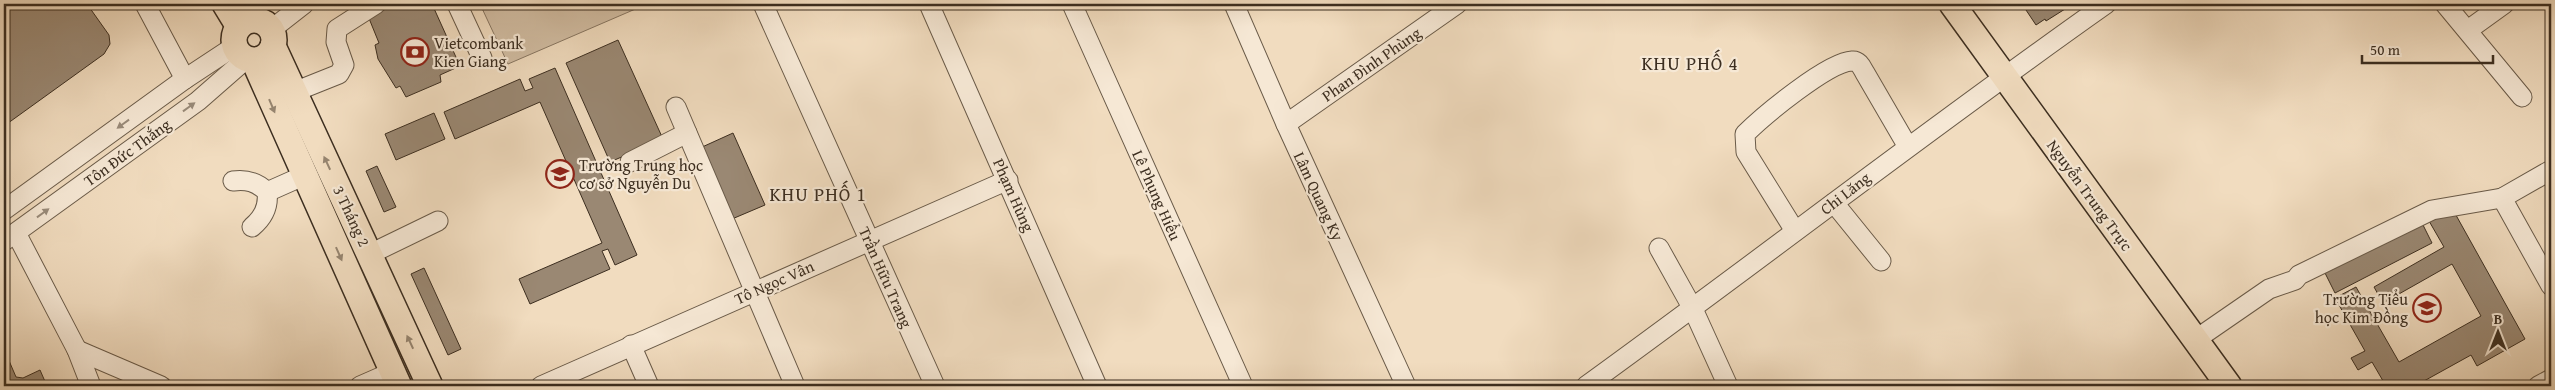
<svg xmlns="http://www.w3.org/2000/svg" width="2555" height="390" viewBox="0 0 2555 390" font-family="'Gentium Book Plus',serif">
	<style>
		.green { fill: #d2bea4; stroke: #877662 }
		.building { fill: #9a8873; stroke: #3c2e20 }
		.lines { fill: none; stroke-linecap: round; stroke-linejoin: round }
		.minor-casing { stroke: #695a48; stroke-width: 21 }
		.major-casing { stroke: #3c2e20; stroke-width: 28 }
		.minor { stroke: #f6e8d5; stroke-width: 19 }
		.major { stroke: #f1dcbf; stroke-width: 25 }
		.oneway { fill: #968570 }
		.oneway2 { fill: #998b7a }
		.labels { text-anchor: middle; dominant-baseline: central; stroke-width: 4.5; stroke-linejoin: round; paint-order: stroke }
		.poi-label { font-size: 16px; fill: #3c2e20; stroke: #f6e8d5; text-anchor: start }
		.street-label { font-size: 16px; fill: #3c2e20; stroke: #f6e8d5 }
		.quarter-label { font-size: 19px; letter-spacing: 1px; fill: #3c2e20; stroke: #f6e8d5 }
	</style>
	<rect width="100%" height="100%" fill="#f1dcbf"/>
	<filter id="stains"><feTurbulence type="fractalNoise" baseFrequency=".004" numOctaves="4"/><feColorMatrix values="0 0 0 0 .2 0 0 0 0 .09 0 0 0 0 .02 0 0 0 .5 -.17"/></filter>
	<radialGradient id="worn" r=".72"><stop offset=".6" stop-color="#630" stop-opacity="0"/><stop offset="1" stop-color="#630" stop-opacity=".3"/></radialGradient>
	<path class="green" d="M480,4H647L508,64Z"/>
	<g class="building">
		<path d="M4,4H87L109,35L110,44L104,54L4,126Z"/>
		<path d="M385,4H408L413,9L432,4L460,66L440,75L441,82L406,97L400,86L396,88L378,59L375,45L379,43L366,11Z"/>
		<path d="M2022,4H2073L2046,21L2045,19L2036,25Z"/>
		<path d="M618,40L663,139L610,162L566,63Z"/>
		<path d="M555,68L637,255L615,265L608,249L602,251L610,269L530,304L519,279L602,243L540,102L455,139L444,112L520,79L525,91L533,88L529,79Z"/>
		<path d="M434,113L445,139L396,160L385,134Z"/>
		<path d="M733,133L765,205L732,219L700,148Z"/>
		<path d="M377,166L396,207L384,212L366,171Z"/>
		<path d="M2452,208L2525,339L2477,366L2471,355L2415,386H2386L2372,362L2358,370L2351,358L2365,351L2335,298L2356,287L2399,362L2481,316L2452,264L2383,303L2374,287L2444,247L2429,221Z"/>
		<path d="M2420,219L2432,243L2335,293L2323,269Z"/>
		<path d="M424,268L461,349L448,355L411,274Z"/>
		<path d="M4,349L16,377L23,378L40,370L47,386H4Z"/>
	</g>
	<g class="lines">
		<defs>
			<g id="minor">
				<path d="M145,4L185,79"/>
				<path d="M457,4L482,58"/>
				<path d="M763,4L935,386"/>
				<path d="M929,4L1097,386"/>
				<path d="M1072,4L1243,386"/>
				<path d="M1234,4L1286,124L1406,386"/>
				<path d="M2445,4L2522,97"/>
				<path d="M272,29L304,4"/>
				<path d="M2468,30L2504,4"/>
				<path d="M294,92L339,74L344,65L336,42L337,29L376,4"/>
				<path d="M676,107L795,386"/>
				<path d="M1286,124L1457,4"/>
				<path d="M630,162L687,133"/>
				<path d="M233,181C247,179 257,182 267,192C269,207 263,218 252,227"/>
				<path d="M267,192L303,176"/>
				<path d="M2502,198L2551,286"/>
				<path d="M1834,203L1881,261"/>
				<path d="M4,210L185,79L235,46"/>
				<path d="M1795,231L1746,152L1745,134C1763,116 1828,62 1852,61C1859,60 1862,68 1865,73L1908,147"/>
				<path d="M16,233L77,350L91,386"/>
				<path d="M4,241L198,101L246,59"/>
				<path d="M1659,248L1693,309L1728,386"/>
				<path d="M370,254L438,221"/>
				<path d="M2195,340L2269,289L2295,280L2299,275L2432,210L2502,198L2551,170"/>
				<path d="M631,345L649,386"/>
				<path d="M77,350L161,386"/>
				<path d="M360,386L392,372"/>
				<path d="M541,386L1008,180"/>
				<path d="M1586,386C1760,260 1930,128 2106,4"/>
				<path d="M2538,386L2551,379"/>
			</g>
			<g id="major">
				<path d="M225,4L239,27"/>
				<path d="M1952,4L2229,386"/>
				<circle cx="254" cy="40" r="20"/>
				<path d="M273,46L430,386"/>
				<path d="M254,61L399,386"/>
			</g>
		</defs>
		<use href="#minor" class="minor-casing"/>
		<use href="#major" class="major-casing"/>
		<use href="#minor" class="minor"/>
		<use href="#major" class="major"/>
	</g>
	<defs><path id="oneway-solid" d="M-6-.8H1V-3.2L6.5 0L1 3.2V.8H-6Z" transform="scale(1.25)"/></defs>
	<g class="oneway">
		<use href="#oneway-solid" transform="translate(272 106) rotate(67)"/>
		<use href="#oneway-solid" transform="translate(327 163) rotate(-115)"/>
		<use href="#oneway-solid" transform="translate(339 254) rotate(66)"/>
		<use href="#oneway-solid" transform="translate(410 342) rotate(-115)"/>
	</g>
	<g class="oneway2">
		<use href="#oneway-solid" transform="translate(189 107) rotate(-36)"/>
		<use href="#oneway-solid" transform="translate(123 124) rotate(144)"/>
		<use href="#oneway-solid" transform="translate(43 213) rotate(-36)"/>
	</g>
	<defs>
		<symbol id="bank-ring" viewBox="-11 -11 22 22"><circle r="9.5" fill="#f6e8d5" stroke="#8f2418" stroke-width="1.5"/><path d="M-6-4H6V4H-6ZM0-2.3a2.3 2.3 0 1 0 0 4.6a2.3 2.3 0 1 0 0-4.6Z" fill="#8f2418"/></symbol>
		<symbol id="school-ring" viewBox="-11 -11 22 22"><circle r="9.5" fill="#f6e8d5" stroke="#8f2418" stroke-width="1.5"/><path d="M0-5L7-2L0 1L-7-2ZM-4 1L0 2.5L4 1V4Q0 6-4 4Z" fill="#8f2418"/></symbol>
	</defs>
	<g fill-rule="evenodd">
		<use href="#bank-ring" x="399" y="36" width="32" height="32"/>
		<use href="#school-ring" x="544" y="158" width="32" height="32"/>
		<use href="#school-ring" x="2411" y="292" width="32" height="32"/>
	</g>
	<g class="labels">
		<g class="poi-label">
			<text x="434" y="43">Vietcombank<tspan x="434" dy="18">Kien Giang</tspan></text>
			<text x="579" y="165">Trường Trung học<tspan x="579" dy="18">cơ sở Nguyễn Du</tspan></text>
			<text x="2408" y="299" text-anchor="end">Trường Tiểu<tspan x="2408" dy="18">học Kim Đồng</tspan></text>
		</g>
		<g class="street-label">
			<text transform="translate(1371 64) rotate(-35)">Phan Đình Phùng</text>
			<text transform="translate(127 152) rotate(-36)">Tôn Đức Thắng</text>
			<text transform="translate(1845 193) rotate(-38)">Chi Lăng</text>
			<text transform="translate(1014 195) rotate(66)">Phạm Hùng</text>
			<text transform="translate(1157 195) rotate(66)">Lê Phụng Hiểu</text>
			<text transform="translate(2090 195) rotate(54)">Nguyễn Trung Trực</text>
			<text transform="translate(1319 196) rotate(65)">Lâm Quang Ky</text>
			<text transform="translate(352 216) rotate(65)">3 Tháng 2</text>
			<text transform="translate(886 277) rotate(66)">Trần Hữu Trang</text>
			<text transform="translate(774 282) rotate(-24)">Tô Ngọc Vân</text>
		</g>
		<g class="quarter-label">
			<text x="1690" y="63">KHU PHỐ 4</text>
			<text x="818" y="194">KHU PHỐ 1</text>
		</g>
	</g>
	<rect width="2555" height="390" fill="none" stroke="#f1dcbf" stroke-width="20"/>
	<rect x="5" y="5" width="2545" height="380" fill="none" stroke="#3c2e20" stroke-width="2.5"/>
	<rect x="10" y="10" width="2535" height="370" fill="none" stroke="#3c2e20"/>
	<g transform="translate(2498 332)" stroke="#f6e8d5" stroke-width="4" paint-order="stroke">
	<path d="M0-4L9 19L0 12L-9 19Z" fill="#3c2e20"/>
	<text y="-8" font-size="14" font-weight="bold" text-anchor="middle" fill="#3c2e20">B</text>
	</g>
	<path d="M2362 55v8h131v-8" fill="none" stroke="#3c2e20" stroke-width="2.5"/>
	<text x="2370" y="55" font-size="15" fill="#3c2e20" stroke="#f6e8d5" stroke-width="4" paint-order="stroke">50 m</text>
	<rect width="100%" height="100%" filter="url(#stains)"/>
	<rect width="100%" height="100%" fill="url(#worn)"/>
</svg>
